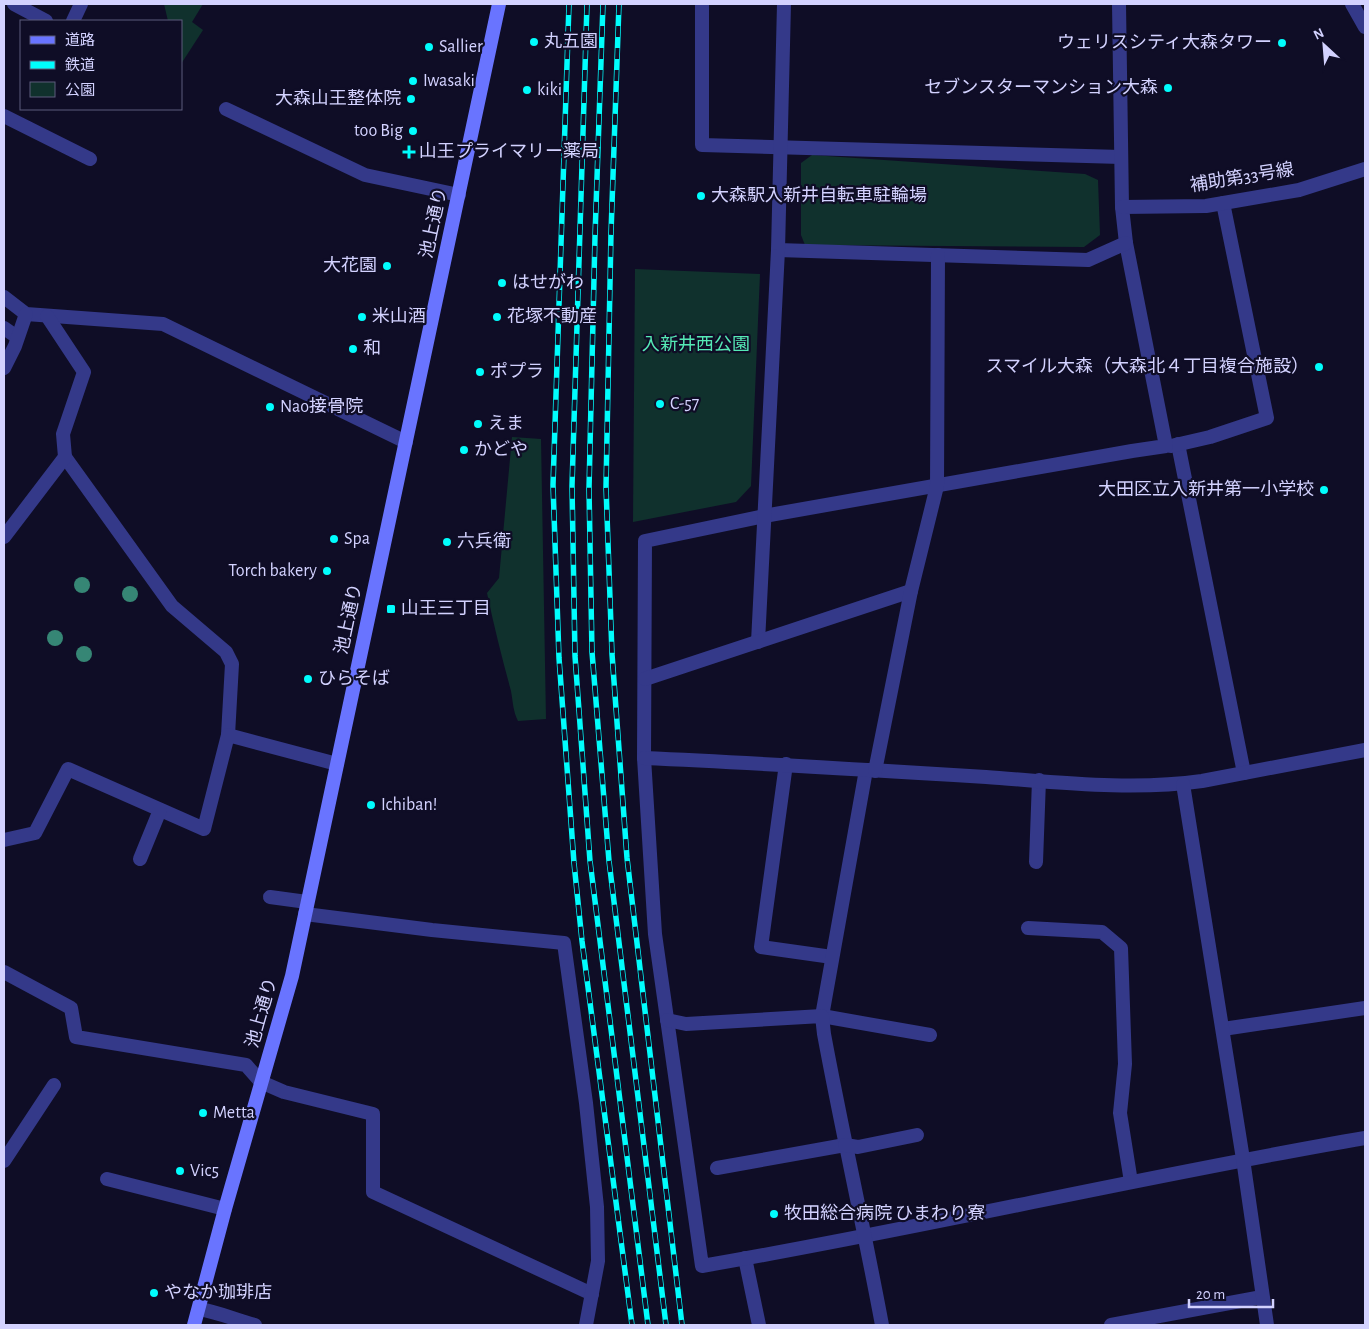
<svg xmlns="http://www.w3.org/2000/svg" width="1369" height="1329" viewBox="0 0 1369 1329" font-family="'Alegreya Sans','Noto Sans JP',sans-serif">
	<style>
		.green { fill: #10312d }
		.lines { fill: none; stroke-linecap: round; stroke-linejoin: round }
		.service { stroke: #343989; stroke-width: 14 }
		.pedestrian { stroke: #343989; stroke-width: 14 }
		.minor { stroke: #343989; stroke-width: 14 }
		.tertiary { stroke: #343989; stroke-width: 14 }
		.secondary { stroke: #6974ff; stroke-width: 14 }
		.rail-casing { stroke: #00fdfd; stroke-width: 5.5 }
		.rail { stroke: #0f0d26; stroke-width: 4; stroke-dasharray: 11; stroke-linecap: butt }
		.tree { fill: #368675 }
		.poi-dot { fill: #00fdfd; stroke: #0f0d26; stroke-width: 2 }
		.labels { text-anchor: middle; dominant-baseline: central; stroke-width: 4.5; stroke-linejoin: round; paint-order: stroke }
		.poi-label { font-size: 18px; fill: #d3d2ff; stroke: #0f0d26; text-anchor: start }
		.street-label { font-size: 18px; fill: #d3d2ff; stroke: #0f0d26 }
		.park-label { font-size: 18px; fill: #55e9b5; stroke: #0f0d26 }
	</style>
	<rect width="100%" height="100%" fill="#0f0d26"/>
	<g class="green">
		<path d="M164,4H203L192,22L203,30L181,64V21H168Z"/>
		<path d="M812,155L1085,174L1098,180L1100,235L1084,247L805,245L801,235V163Z"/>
		<path d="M635,269L760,274L751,486L736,502L633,522Z"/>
		<path d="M512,437L541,439L546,719L518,721C513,711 513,702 511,691C502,658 494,626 487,593L499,578Z"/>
	</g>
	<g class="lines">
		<g class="service">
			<path d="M14,4L46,21"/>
			<path d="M226,109L365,175L459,195"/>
			<path d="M4,116L90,159"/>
			<path d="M1178,444L1244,773"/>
			<path d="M1171,446L1210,437L1267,418L1223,203"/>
			<path d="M65,457L172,606L226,652L232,664L228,735"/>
			<path d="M786,764L761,947L832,957"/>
			<path d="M866,770L822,1016L930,1035"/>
			<path d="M4,840L35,833L68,769L204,829L228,735L337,764"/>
			<path d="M140,859L160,810"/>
			<path d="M1036,862L1039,780"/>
			<path d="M270,897L307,902"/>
			<path d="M1028,928L1102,932L1121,948L1125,1064L1120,1113L1131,1182"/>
			<path d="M4,972L71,1008L76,1037L240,1064L246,1065L261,1082L284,1092L373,1114V1192L592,1294"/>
			<path d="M1223,1029L1365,1008"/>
			<path d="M4,1161L54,1085"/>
			<path d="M717,1168L845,1145"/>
			<path d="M107,1179L225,1209"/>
			<path d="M745,1258L759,1325"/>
			<path d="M199,1309C218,1312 236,1320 255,1325"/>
			<path d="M1111,1325L1262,1297"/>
		</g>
		<path class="pedestrian" d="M4,328L17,337"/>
		<g class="minor">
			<path d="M702,4V145L1121,157"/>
			<path d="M1119,4L1122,207L1126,243L1166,446L1132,451L764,516L645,541L644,758L655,934L702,1266C924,1228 1143,1176 1365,1138"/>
			<path d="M1352,4L1365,27"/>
			<path d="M73,21L81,4"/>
			<path d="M778,250L1088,260L1126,243"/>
			<path d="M4,297L26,314L163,324L406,442"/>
			<path d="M4,368L15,346L26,314"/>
			<path d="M4,537L65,457L63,434L84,372L47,316"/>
			<path d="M758,642L778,250L784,4"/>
			<path d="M645,679L911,591"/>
			<path d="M644,758C758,763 872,770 986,777C1057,782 1131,791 1202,781L1365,750"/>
			<path d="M875,771L911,591L937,486L938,255"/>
			<path d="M1183,784L1243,1159L1267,1325"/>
			<path d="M305,914L432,930L564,943L586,1103L597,1207L598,1261L586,1325"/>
			<path d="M667,1020L686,1024L822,1016L824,1034C842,1131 864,1228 882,1325"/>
			<path d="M845,1145L858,1147L917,1135"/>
		</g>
		<path class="tertiary" d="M1122,207L1206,206L1299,190L1365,169"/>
		<path class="secondary" d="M194,1325L225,1209L292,976L499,4"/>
		<defs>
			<g id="rail">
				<path d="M569,4L553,485L559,658L574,863L582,941L632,1325"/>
				<path d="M587,4L572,486L575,656L590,861L648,1325"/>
				<path d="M603,4L595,236L589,489L592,652L609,861L666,1325"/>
				<path d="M619,4L611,233L606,487L612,654L627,858L682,1325"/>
			</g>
		</defs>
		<use href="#rail" class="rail-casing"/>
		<use href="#rail" class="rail"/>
	</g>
	<g class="tree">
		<circle cx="82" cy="585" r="8"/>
		<circle cx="130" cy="594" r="8"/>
		<circle cx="55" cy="638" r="8"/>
		<circle cx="84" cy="654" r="8"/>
	</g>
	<g class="poi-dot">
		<circle cx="534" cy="42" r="5"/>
		<circle cx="1282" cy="43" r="5"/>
		<circle cx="429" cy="47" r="5"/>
		<circle cx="413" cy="81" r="5"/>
		<circle cx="1168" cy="88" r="5"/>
		<circle cx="527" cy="90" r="5"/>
		<circle cx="411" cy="99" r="5"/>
		<circle cx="413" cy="131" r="5"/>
		<path d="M406.5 144.5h5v5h5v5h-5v5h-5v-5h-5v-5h5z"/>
		<circle cx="701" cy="196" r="5"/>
		<circle cx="387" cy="266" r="5"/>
		<circle cx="502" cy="283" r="5"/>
		<circle cx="362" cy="317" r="5"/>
		<circle cx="497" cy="317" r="5"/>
		<circle cx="353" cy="349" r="5"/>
		<circle cx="1319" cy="367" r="5"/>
		<circle cx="480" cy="372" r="5"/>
		<circle cx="660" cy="404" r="5"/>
		<circle cx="270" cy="407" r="5"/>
		<circle cx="478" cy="424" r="5"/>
		<circle cx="464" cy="450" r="5"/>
		<circle cx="1324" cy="490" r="5"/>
		<circle cx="334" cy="539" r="5"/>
		<circle cx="447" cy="542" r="5"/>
		<circle cx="327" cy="571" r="5"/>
		<rect x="386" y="604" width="10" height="10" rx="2.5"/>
		<circle cx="308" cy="679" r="5"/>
		<circle cx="371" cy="805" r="5"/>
		<circle cx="203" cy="1113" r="5"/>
		<circle cx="180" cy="1171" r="5"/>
		<circle cx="774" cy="1214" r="5"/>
		<circle cx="154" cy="1293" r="5"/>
	</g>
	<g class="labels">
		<g class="poi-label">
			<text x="544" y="42">丸五園</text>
			<text x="1272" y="43" text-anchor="end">ウェリスシティ大森タワー</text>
			<text x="439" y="47">Sallier</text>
			<text x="423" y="81">Iwasaki</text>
			<text x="1158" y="88" text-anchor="end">セブンスターマンション大森</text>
			<text x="537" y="90">kiki</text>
			<text x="401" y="99" text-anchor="end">大森山王整体院</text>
			<text x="403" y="131" text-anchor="end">too Big</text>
			<text x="419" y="152">山王プライマリー薬局</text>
			<text x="711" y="196">大森駅入新井自転車駐輪場</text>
			<text x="377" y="266" text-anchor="end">大花園</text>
			<text x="512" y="283">はせがわ</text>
			<text x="372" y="317">米山酒</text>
			<text x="507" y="317">花塚不動産</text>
			<text x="363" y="349">和</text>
			<text x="1309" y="367" text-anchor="end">スマイル大森（大森北４丁目複合施設）</text>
			<text x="490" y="372">ポプラ</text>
			<text x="670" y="404">C-57</text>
			<text x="280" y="407">Nao接骨院</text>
			<text x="488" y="424">えま</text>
			<text x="474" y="450">かどや</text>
			<text x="1314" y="490" text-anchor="end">大田区立入新井第一小学校</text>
			<text x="344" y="539">Spa</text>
			<text x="457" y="542">六兵衛</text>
			<text x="317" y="571" text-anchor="end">Torch bakery</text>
			<text x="401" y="609">山王三丁目</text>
			<text x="318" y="679">ひらそば</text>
			<text x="381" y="805">Ichiban!</text>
			<text x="213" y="1113">Metta</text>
			<text x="190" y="1171">Vic5</text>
			<text x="784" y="1214">牧田総合病院 ひまわり寮</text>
			<text x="164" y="1293">やなか珈琲店</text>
		</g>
		<g class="street-label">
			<text transform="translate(1242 178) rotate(-9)">補助第33号線</text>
			<text transform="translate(434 223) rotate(-78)">池上通り</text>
			<text transform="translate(349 619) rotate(-78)">池上通り</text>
			<text transform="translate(262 1013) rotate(-74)">池上通り</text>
		</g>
		<g class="park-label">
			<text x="696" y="345">入新井西公園</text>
		</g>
	</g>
	<rect width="1369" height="1329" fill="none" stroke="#d3d2ff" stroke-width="10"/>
	<rect x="20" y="20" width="162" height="90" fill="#0f0d26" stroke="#5d5c7d"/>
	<rect x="30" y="36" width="25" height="8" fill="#6974ff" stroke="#5d5c7d"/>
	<text x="65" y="45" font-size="15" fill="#d3d2ff">道路</text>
	<rect x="30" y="61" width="25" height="8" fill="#00fdfd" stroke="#5d5c7d"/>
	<text x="65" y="70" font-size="15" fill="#d3d2ff">鉄道</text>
	<rect x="30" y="82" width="25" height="15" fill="#10312d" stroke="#5d5c7d"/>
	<text x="65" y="95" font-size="15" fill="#d3d2ff">公園</text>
	<g transform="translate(1324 45) rotate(334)" stroke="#0f0d26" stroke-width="4" paint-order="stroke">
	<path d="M0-4L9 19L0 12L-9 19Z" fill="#d3d2ff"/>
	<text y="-8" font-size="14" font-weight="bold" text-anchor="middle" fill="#d3d2ff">N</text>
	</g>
	<path d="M1189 1299v8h84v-8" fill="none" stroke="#d3d2ff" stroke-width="2.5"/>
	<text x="1196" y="1299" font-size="15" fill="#d3d2ff" stroke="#0f0d26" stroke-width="4" paint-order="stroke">20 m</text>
</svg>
